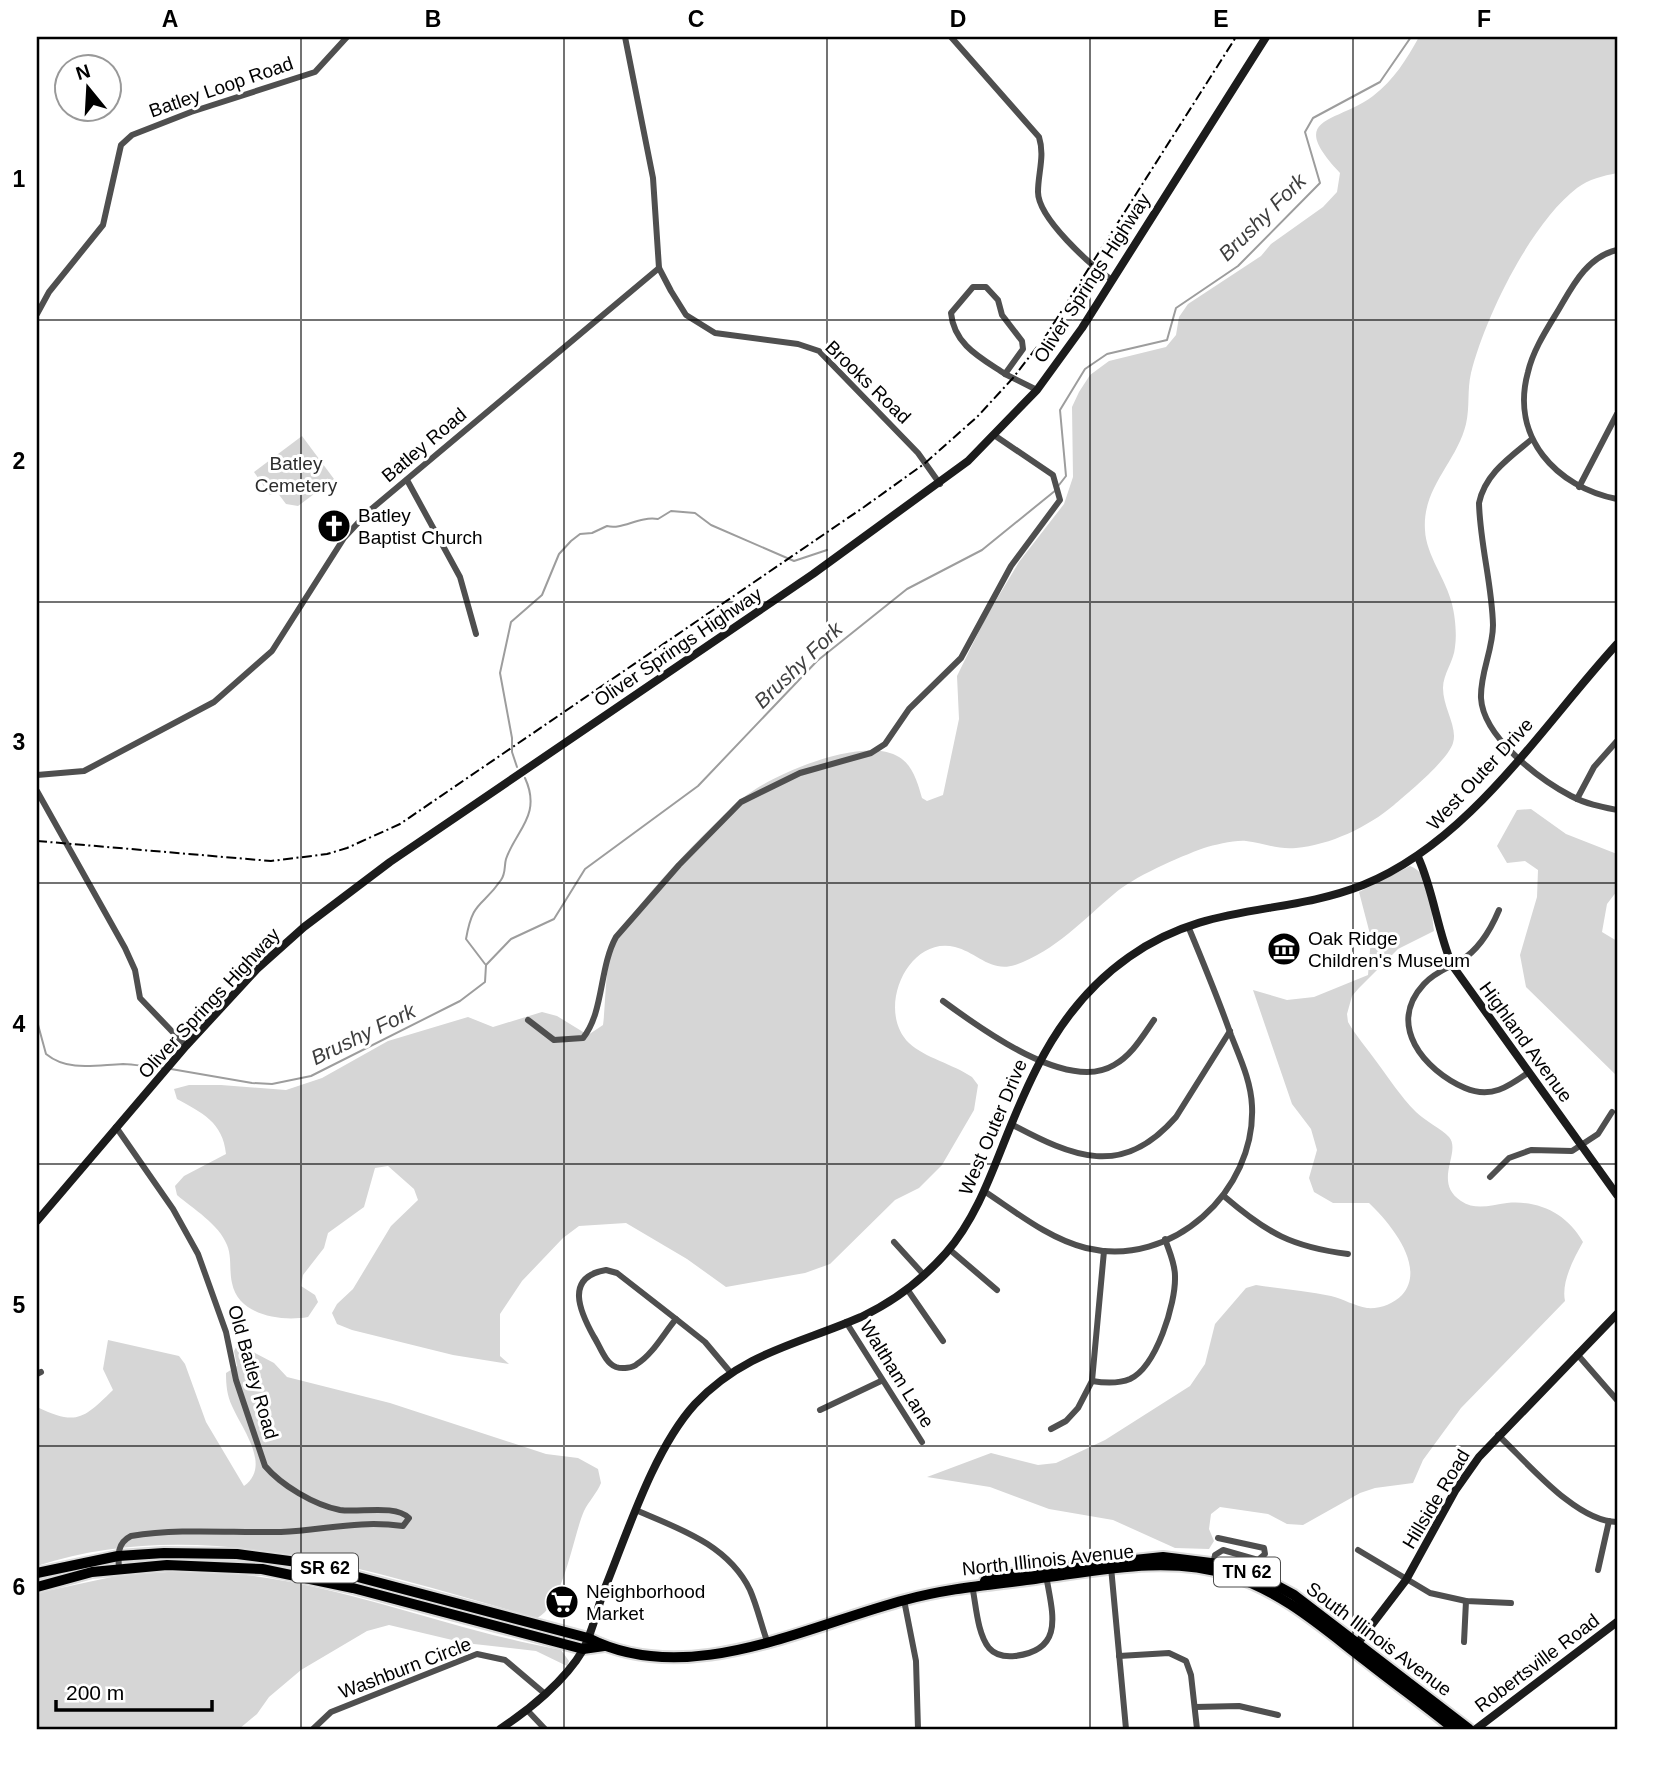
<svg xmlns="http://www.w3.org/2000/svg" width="1654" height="1766" viewBox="0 0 1654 1766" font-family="Helvetica,sans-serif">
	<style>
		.green { fill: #d6d6d6 }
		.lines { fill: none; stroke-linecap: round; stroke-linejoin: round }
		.stream { stroke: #9d9d9d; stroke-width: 2 }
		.highway-casing { stroke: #dbdbdb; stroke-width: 14 }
		.street { stroke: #4f4f4f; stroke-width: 6 }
		.secondary { stroke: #1c1c1c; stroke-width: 8 }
		.highway { stroke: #000; stroke-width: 10 }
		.rail { stroke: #000; stroke-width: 2; stroke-dasharray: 10 3.5 2 3.5; stroke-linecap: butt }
		.grid { fill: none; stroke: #000; stroke-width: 2; stroke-opacity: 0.55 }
		.labels { text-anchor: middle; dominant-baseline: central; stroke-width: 6; stroke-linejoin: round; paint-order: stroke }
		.shield { fill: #fff; stroke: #4c4c4c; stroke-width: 2 }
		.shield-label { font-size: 18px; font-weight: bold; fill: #000 }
		.street-label { font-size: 19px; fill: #000; stroke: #fff }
		.park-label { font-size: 19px; fill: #2d2d2d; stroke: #fff }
		.poi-label { font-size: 19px; fill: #000; stroke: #fff; text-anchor: start }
		.water-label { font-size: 21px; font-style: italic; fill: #3e3e3e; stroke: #fff }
		.neatline { fill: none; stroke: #000; stroke-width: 2.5 }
		.grid-label { font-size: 23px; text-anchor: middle; font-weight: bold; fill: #000 }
	</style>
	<rect width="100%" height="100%" fill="#fff"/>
	<g class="green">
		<path d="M1419,37H1617V173C1603,176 1589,179 1577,188C1531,223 1485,317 1471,373C1467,390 1470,407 1466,424C1457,462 1422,487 1425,530C1426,555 1446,579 1452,604C1455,616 1457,634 1455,647C1454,661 1443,674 1443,688C1443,708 1458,727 1453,743C1448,760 1408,793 1394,805C1368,827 1330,845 1296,848C1279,850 1263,843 1246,841C1234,840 1215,845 1204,848C1179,857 1133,877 1114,894C1084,919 1054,952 1015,965C991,973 976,952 955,947C908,935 875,1010 909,1043C925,1058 953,1064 972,1077L978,1085L974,1110L942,1165L919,1188L895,1200L830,1264L805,1273L726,1287L687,1259L626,1223L579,1226L563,1238L522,1281L500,1314V1356L509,1364L453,1355L352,1330L337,1324L332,1313L337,1304L353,1289L391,1226L418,1200L414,1189L388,1166L375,1168L364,1207L328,1233L324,1248L303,1275L301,1286L315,1295L318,1302L308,1317C280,1322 238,1315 232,1283C229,1270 232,1257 227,1245C219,1224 193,1209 177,1195L175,1186L184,1176L226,1154C223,1122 202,1113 177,1099L174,1089L189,1085H221L286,1090L322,1078L388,1041L468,1017L493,1027L542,1012L557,1016L588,1035L603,1025C606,1003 605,965 613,946C629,909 710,826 742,799C771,774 864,735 899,757C913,765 918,784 922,798L927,801L943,795L959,719L957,676L986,617L1019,562L1064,504L1073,477L1072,407L1079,392L1090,375L1109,361L1166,347L1176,335L1179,317L1188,304L1261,256L1271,244L1323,207L1337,192L1340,173C1286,116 1335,124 1373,96C1394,80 1406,60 1419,37Z"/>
		<path d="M302,436L334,479L298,506L286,504L277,492L270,495L254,472Z"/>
		<path d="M1531,809L1566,834L1617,854V891L1607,904L1602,932L1617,941V1076L1526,987L1520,955L1537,897L1538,870L1525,861L1507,863L1497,846L1517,810Z"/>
		<path d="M1410,866C1432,873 1431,911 1434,931L1398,949L1359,988L1352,996L1347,1014L1348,1022C1356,1036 1367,1048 1376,1061C1389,1078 1400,1096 1416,1112C1425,1121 1442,1129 1449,1137C1462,1152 1432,1182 1461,1201C1476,1211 1491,1205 1507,1203C1540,1200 1567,1214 1583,1242C1574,1258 1561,1282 1565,1301L1461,1408L1423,1460L1413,1483L1375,1488L1360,1493L1303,1525L1287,1524L1268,1514L1220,1507L1211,1514L1209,1529L1214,1541L1209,1549L1175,1548L1113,1520L1049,1509L990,1487L927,1477L991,1453L1038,1465L1056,1463L1105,1440L1190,1386L1205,1364L1215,1324L1246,1288L1256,1285C1281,1289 1307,1291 1331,1296C1343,1299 1355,1306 1367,1308C1380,1309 1393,1304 1402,1295C1427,1267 1390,1223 1369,1203H1333L1314,1192L1309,1178L1317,1150L1311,1129L1292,1104L1253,990L1287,1000L1314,997L1368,975L1371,938L1359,892Z"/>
		<path d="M108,1340L179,1356L185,1364L206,1422L244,1486C272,1466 242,1429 232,1406C227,1395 226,1385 226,1373L237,1366L234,1351L238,1344L274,1363L287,1377L390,1403L546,1454L578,1458L598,1469L601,1483C597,1493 589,1501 584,1511C573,1536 563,1606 537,1618C377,1573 203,1512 37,1566V1407C77,1426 83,1419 113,1390L103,1369Z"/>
		<path d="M184,1571C316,1571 434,1627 561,1650L569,1661L567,1666L536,1651L465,1643L389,1625L367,1631L301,1670L269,1697L257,1714L239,1729H37V1593L121,1575Z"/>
	</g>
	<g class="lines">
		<g class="stream">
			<path d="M1059,485L1066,476L1060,410L1085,369L1107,354L1167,340L1176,308L1238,266L1320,183L1305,132L1313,118L1380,82L1411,37"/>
			<path d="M517,767L512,752V738L500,673L511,622L542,595L559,554L571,541L580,534L592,533L607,526C623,530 638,516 658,519L671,511L695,513L711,525L794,561L827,550"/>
			<path d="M485,964L466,939C473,899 482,908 501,880C506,873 504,866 506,859C516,830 542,815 525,778"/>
			<path d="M37,1021L46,1054C68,1072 96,1065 123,1064C136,1064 149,1068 162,1068"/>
			<path d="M171,1069L252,1083L272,1084L311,1076L460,1001L485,982L486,965L511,939L554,919L585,869L698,786L817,661L907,589L982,550L1056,490"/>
		</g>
		<defs>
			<g id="highway">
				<path d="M37,1573L118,1556L164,1553L237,1554L305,1563L588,1638C688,1689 806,1626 905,1600C949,1588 990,1585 1035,1579C1097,1571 1168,1555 1229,1575C1282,1591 1323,1628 1366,1661C1395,1684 1426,1706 1454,1729"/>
				<path d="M985,1581L998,1576L1038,1570L1163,1557L1227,1565L1261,1577L1294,1595L1469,1729"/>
				<path d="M37,1587L92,1572L167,1565L262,1569L353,1588L583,1649L604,1646"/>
			</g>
		</defs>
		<use href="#highway" class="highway-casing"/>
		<g class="street">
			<path d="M625,37L653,178L659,268L671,291L686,315L715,333L798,344L819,351L918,453L940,484"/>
			<path d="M951,37L1039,137C1045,156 1038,173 1038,192C1038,218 1090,265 1112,280"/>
			<path d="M1617,250C1587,257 1573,285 1559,309C1547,329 1533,350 1528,372C1510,437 1556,487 1617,499"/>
			<path d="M973,287H986L998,300L1002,315L1022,341L1023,349L1005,374C981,358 954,345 951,313Z"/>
			<path d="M37,314L49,292L103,225L121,145L132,135L191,112L315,72L347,37"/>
			<path d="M1005,374L1037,390"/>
			<path d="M1532,439C1509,458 1485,474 1479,503C1480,544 1492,584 1493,625C1493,650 1480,673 1481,698C1483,737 1539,779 1571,796C1586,804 1602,807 1617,810"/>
			<path d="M407,480L460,577L476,634"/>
			<path d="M1579,487L1617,414"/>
			<path d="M37,775L84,771L214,702L272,651L344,538L369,511L659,268"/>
			<path d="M37,791L125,948L135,970L140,998L186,1046"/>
			<path d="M1577,799L1594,767L1617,741"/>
			<path d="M1499,910C1491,929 1479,950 1460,961C1448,968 1435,972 1424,984C1386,1025 1424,1070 1465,1088C1491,1099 1508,1087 1529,1072"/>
			<path d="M943,1001C981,1029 1068,1093 1114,1065C1132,1055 1142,1037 1154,1020"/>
			<path d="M528,1020L554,1040L583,1038C604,1012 599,968 616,937L679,865L741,802L800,773L871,753L885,744L909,709L961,658L1011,566L1060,500L1053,475L994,435"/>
			<path d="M1011,1124C1073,1157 1122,1179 1176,1117L1230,1031"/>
			<path d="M116,1127L173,1209L198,1254L226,1332L236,1380L265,1466C281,1485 314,1505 340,1510C359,1513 395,1504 409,1518L403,1526C357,1520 325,1530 281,1532C231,1533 181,1528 131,1536C117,1543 118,1555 119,1569"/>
			<path d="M1490,1177L1509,1158L1531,1150L1572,1151L1598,1134L1612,1112"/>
			<path d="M984,1191C1016,1212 1049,1239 1086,1248C1172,1269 1256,1191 1252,1106C1251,1081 1240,1058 1231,1035C1218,998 1203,962 1188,926"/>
			<path d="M1225,1197C1267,1233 1292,1247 1348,1254"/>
			<path d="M894,1242L924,1275"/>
			<path d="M949,1249L997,1290"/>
			<path d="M606,1270L617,1273L676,1319C664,1333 653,1354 637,1364C633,1368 622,1369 616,1367C605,1363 600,1346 594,1337C580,1312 564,1277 606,1270Z"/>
			<path d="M907,1289L943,1341"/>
			<path d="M676,1319L705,1342L731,1373"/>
			<path d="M846,1322L922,1442"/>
			<path d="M1577,1354L1617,1400"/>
			<path d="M37,1374L41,1372"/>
			<path d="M1092,1381C1104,1383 1118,1384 1130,1379C1156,1367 1176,1304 1175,1276C1175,1263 1169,1251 1165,1239"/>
			<path d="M820,1410L881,1381"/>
			<path d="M1051,1429L1066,1421L1078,1408L1092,1381L1104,1251"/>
			<path d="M1498,1435C1527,1462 1576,1522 1617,1522"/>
			<path d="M638,1511C680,1529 728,1545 750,1590C757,1606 761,1624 767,1641"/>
			<path d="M1358,1550L1430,1593L1466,1601L1511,1603"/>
			<path d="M1213,1565L1215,1555L1223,1550L1258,1560L1265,1554L1264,1548L1218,1538"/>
			<path d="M1111,1567L1126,1729"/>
			<path d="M1598,1570L1609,1521"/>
			<path d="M972,1585C976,1604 977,1633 989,1648C996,1656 1005,1657 1015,1656C1066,1650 1052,1612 1046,1575"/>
			<path d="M904,1600L916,1661L918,1729"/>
			<path d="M1464,1642L1466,1601"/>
			<path d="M1119,1656L1169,1653L1186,1661L1191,1675L1197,1729"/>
			<path d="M1195,1707L1239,1706L1278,1715"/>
			<path d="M527,1710L545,1729"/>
			<path d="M313,1729L331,1712L477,1654L505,1660L544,1693"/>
		</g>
		<g class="secondary">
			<path d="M1418,857C1434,892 1437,930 1452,965L1617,1195"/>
			<path d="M37,1221L186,1046L257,969L304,927L390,862L813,574L968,461L1037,390L1082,328L1266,37"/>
			<path d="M1354,1648L1406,1580L1455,1491L1479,1457L1617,1314"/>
			<path d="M500,1729C529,1710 565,1681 583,1650C593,1631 597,1608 605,1588C628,1531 654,1449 695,1404C744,1352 799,1344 861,1317C893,1302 922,1280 946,1253C973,1222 988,1183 1003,1145C1032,1071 1062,1004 1129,957C1208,901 1282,917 1363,885C1470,842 1541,727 1617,644"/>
			<path d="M1476,1729L1617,1622"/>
		</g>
		<use href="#highway" class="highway"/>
		<path class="rail" d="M37,841L271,861L327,854L347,848L400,824L864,507L924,464L977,417L1013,378L1047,334L1236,37"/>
	</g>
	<path class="grid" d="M301,37V1729M564,37V1729M827,37V1729M1090,37V1729M1353,37V1729M37,320H1617M37,602H1617M37,883H1617M37,1164H1617M37,1446H1617"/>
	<defs>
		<symbol id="church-disc" viewBox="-11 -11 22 22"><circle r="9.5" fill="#000" stroke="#fff"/><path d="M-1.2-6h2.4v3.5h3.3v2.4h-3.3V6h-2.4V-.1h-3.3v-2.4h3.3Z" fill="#fff"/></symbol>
		<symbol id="museum-disc" viewBox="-11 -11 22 22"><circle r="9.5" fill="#000" stroke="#fff"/><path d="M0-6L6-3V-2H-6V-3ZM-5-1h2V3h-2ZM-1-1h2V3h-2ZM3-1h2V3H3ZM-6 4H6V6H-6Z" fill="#fff"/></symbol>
		<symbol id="supermarket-disc" viewBox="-11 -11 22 22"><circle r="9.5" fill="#000" stroke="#fff"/><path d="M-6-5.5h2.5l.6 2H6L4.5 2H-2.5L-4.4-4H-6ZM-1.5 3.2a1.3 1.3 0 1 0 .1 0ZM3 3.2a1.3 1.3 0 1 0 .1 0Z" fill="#fff"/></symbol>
	</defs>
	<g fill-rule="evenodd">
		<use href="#church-disc" x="315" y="507" width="38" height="38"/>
		<use href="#museum-disc" x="1265" y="930" width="38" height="38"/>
		<use href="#supermarket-disc" x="543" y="1583" width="38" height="38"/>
	</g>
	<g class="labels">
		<g class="shield">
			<rect x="292" y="1553.5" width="66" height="29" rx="5"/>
			<rect x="1214" y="1557.5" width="66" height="29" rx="5"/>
		</g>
		<g class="shield-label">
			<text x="325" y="1568">SR 62</text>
			<text x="1247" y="1572">TN 62</text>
		</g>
		<g class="street-label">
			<text transform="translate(221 87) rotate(-19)">Batley Loop Road</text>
			<text transform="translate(1092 278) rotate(-57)">Oliver Springs Highway</text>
			<text transform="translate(868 382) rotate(44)">Brooks Road</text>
			<text transform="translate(424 445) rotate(-40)">Batley Road</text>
			<text transform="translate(678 647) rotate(-34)">Oliver Springs Highway</text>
			<text transform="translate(1480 774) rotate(-47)">West Outer Drive</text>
			<text transform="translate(209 1003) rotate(-47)">Oliver Springs Highway</text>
			<text transform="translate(1526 1042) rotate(54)">Highland Avenue</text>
			<text transform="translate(993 1127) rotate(-67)">West Outer Drive</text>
			<text transform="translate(253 1372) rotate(74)">Old Batley Road</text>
			<text transform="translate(897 1374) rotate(58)">Waltham Lane</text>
			<text transform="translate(1436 1499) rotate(-59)">Hillside Road</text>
			<text transform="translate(1048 1560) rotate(-6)">North Illinois Avenue</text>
			<text transform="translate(1379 1639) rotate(37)">South Illinois Avenue</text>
			<text transform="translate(1537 1663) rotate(-37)">Robertsville Road</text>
			<text transform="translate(405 1668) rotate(-21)">Washburn Circle</text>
		</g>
		<g class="park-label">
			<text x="296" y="463">Batley<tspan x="296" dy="22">Cemetery</tspan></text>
		</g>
		<g class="poi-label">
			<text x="358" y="515">Batley<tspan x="358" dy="22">Baptist Church</tspan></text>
			<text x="1308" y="938">Oak Ridge<tspan x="1308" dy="22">Children's Museum</tspan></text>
			<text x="586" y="1591">Neighborhood<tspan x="586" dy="22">Market</tspan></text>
		</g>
		<g class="water-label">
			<text transform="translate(1262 217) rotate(-45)">Brushy Fork</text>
			<text transform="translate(798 665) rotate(-44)">Brushy Fork</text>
			<text transform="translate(363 1034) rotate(-26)">Brushy Fork</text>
		</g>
	</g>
	<rect width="1654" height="1766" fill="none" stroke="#ffffff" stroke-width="77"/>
	<g transform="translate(88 88) rotate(342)"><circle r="33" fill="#ffffff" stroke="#999999" stroke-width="2"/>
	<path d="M0-5L12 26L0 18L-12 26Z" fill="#000000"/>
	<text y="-10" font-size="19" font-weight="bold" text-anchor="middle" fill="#000000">N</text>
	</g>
	<path d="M56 1700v10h156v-10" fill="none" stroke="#000000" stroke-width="3.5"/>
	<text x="66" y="1700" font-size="21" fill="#000000" stroke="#ffffff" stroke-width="5" paint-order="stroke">200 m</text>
	<rect x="38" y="38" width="1578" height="1690" class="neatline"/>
	<g class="grid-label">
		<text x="170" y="27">A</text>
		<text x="433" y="27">B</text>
		<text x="696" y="27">C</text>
		<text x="958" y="27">D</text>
		<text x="1221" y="27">E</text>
		<text x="1484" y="27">F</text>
		<text x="19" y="187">1</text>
		<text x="19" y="469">2</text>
		<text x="19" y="750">3</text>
		<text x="19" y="1032">4</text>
		<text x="19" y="1313">5</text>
		<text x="19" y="1595">6</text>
	</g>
</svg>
